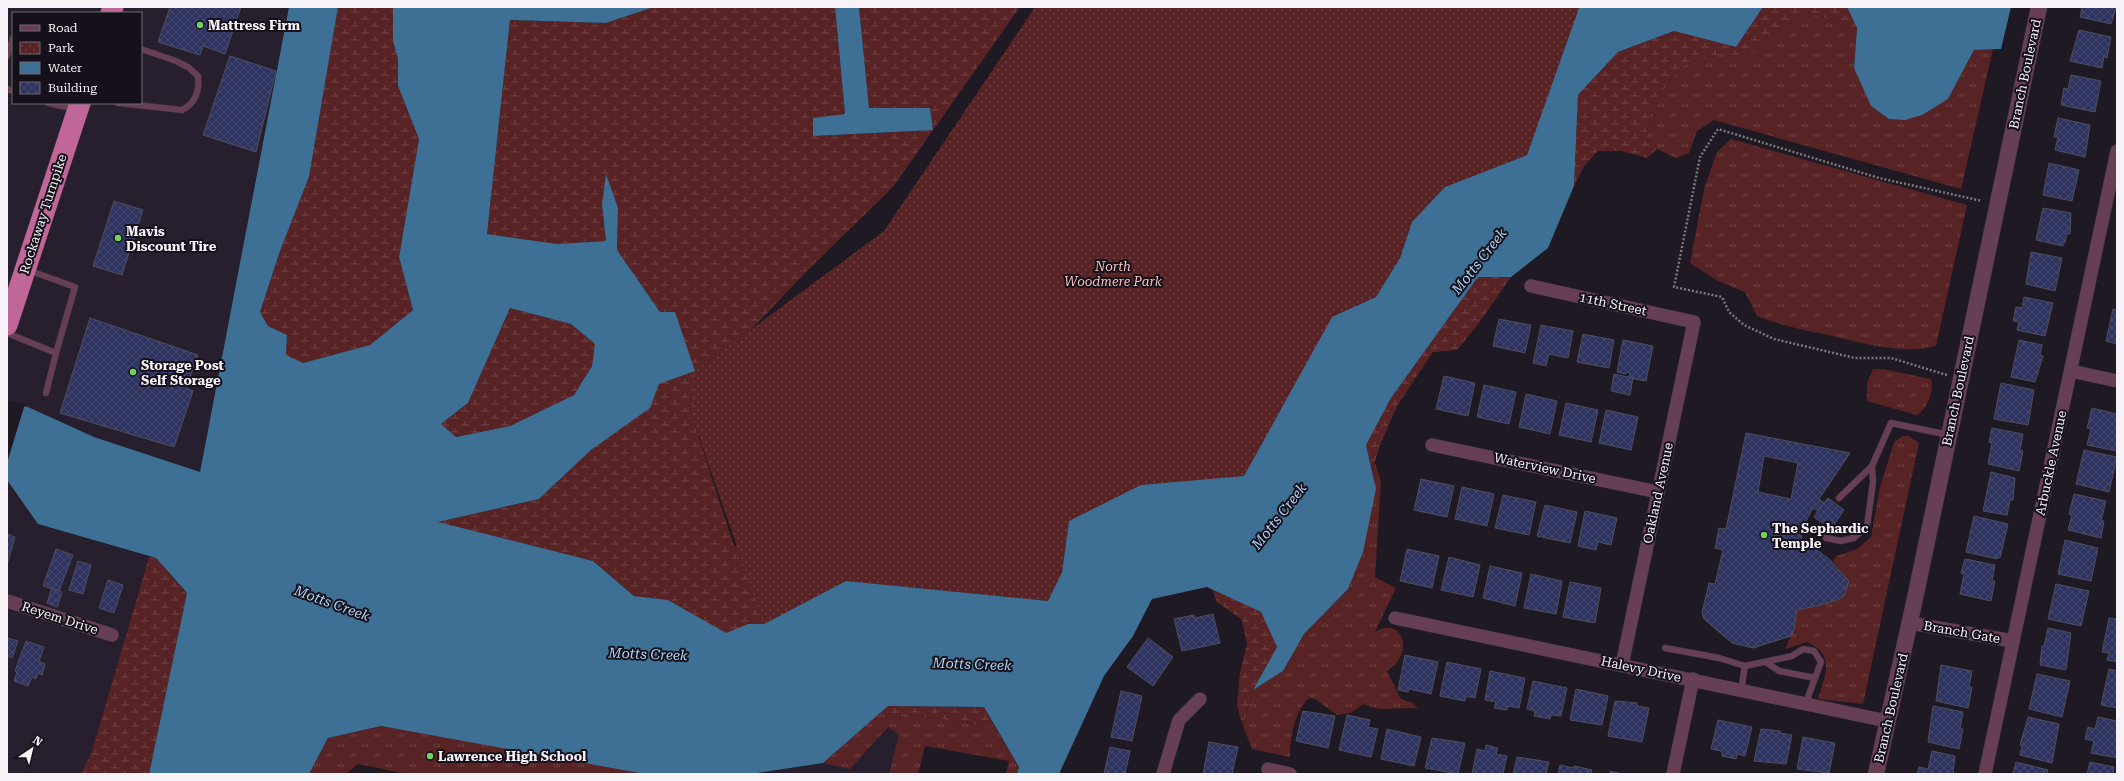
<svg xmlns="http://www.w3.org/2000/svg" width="2124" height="781" viewBox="0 0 2124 781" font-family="'Roboto Serif',serif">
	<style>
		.built { fill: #281f2e; fill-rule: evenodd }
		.grass { fill: url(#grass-tufts) }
		.wetland { fill: url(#wetland-marsh) }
		.park { fill: url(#park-dots) }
		.water { fill: #3e6f94; fill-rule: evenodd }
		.pier { fill: #1e1922 }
		.building { fill: url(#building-cross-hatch); stroke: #4d4f5b; fill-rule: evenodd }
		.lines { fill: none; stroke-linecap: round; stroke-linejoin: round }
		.service-casing { stroke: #38333c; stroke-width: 7 }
		.minor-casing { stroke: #38333c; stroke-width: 14 }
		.tertiary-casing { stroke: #38333c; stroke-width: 17 }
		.trunk-casing { stroke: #38333c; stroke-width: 22 }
		.path { stroke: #7c787f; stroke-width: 2.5; stroke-dasharray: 2 2; stroke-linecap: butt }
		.service { stroke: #663f54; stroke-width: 6 }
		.minor { stroke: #663f54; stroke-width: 13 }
		.tertiary { stroke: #663f54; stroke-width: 16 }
		.trunk { stroke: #c06698; stroke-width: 21 }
		.poi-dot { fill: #73d25d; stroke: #151019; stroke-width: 1.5 }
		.labels { text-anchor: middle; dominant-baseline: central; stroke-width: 4; stroke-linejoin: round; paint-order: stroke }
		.poi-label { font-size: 13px; font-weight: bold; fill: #f6f2f8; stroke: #151019; text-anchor: start }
		.street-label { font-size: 13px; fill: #f6f2f8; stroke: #151019 }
		.park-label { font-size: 13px; font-style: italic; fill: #fbc2bf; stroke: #151019 }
		.water-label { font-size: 14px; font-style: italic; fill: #abd5f8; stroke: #151019 }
	</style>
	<defs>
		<pattern id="grass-tufts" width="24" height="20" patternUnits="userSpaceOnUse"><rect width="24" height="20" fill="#582324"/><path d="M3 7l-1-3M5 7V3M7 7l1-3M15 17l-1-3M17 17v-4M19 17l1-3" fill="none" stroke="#714345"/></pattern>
		<pattern id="wetland-marsh" width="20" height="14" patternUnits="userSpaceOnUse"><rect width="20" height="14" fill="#582324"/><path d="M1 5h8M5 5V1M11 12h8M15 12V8" fill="none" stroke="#714345"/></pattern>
		<pattern id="park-dots" width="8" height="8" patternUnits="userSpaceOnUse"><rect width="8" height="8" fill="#582324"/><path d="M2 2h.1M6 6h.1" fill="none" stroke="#714345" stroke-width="1.8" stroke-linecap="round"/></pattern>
		<pattern id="building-cross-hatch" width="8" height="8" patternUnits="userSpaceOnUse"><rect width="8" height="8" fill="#2f3360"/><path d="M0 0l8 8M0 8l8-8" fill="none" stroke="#444770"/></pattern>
	</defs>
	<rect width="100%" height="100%" fill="#1e1922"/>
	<g class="built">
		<path d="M7,7H289L200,472L94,437L28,407L7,403ZM13,13H141V103H13Z"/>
		<path d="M7,480L38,524L149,557L92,751L81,774H7Z"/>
		<path d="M888,706L927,736L919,774H750L823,763Z"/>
	</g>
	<g class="grass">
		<path d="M1802,11L1857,28L1854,68L1948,99L1974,50L1993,49L1961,189L1714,120L1697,131L1689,153L1676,158L1657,149L1646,137L1653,103L1682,66L1736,47L1754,46L1774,35Z"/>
		<path d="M1731,139L1967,205L1936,346C1901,355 1862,343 1828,335C1804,330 1780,325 1757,316L1745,292L1718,281L1690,263L1704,189L1717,152Z"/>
		<path d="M1873,369H1883L1931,379C1934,392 1928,408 1917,415L1867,401V383Z"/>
		<path d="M1903,436H1909L1919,443L1863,704L1818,699C1825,675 1836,655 1807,642L1785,649L1794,629L1797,610C1813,607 1830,605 1844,596L1849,581L1833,562L1836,556L1857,549L1871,537L1880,487L1893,446L1895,441Z"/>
		<path d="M1375,463L1381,481L1375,577L1396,588L1375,632C1401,615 1417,652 1387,671L1401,699L1413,703L1418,708L1379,709L1363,704L1351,713L1337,715L1315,699L1309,698C1294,712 1290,738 1290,757L1252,749L1243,726L1253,690L1283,671L1304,634L1348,589L1376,489L1372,471Z"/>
		<path d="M880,713L906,714L995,727L1019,767L1017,774H1006L1009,761L925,746L918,774H889L899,735L888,727L850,769L823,763Z"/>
		<path d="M381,726L611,767L645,774H407L358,764L346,774H309L328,738Z"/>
	</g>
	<g class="wetland">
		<path d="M338,7H393V41L398,59V86L419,139L399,257L413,310L370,345L303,363L286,356L287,335L268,326L260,312L280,251L309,177Z"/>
		<path d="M654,7H835L845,114L813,136L933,130L930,108H869L859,7H1020L893,187L806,272L716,367L692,417L734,546L823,560L1504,35L1581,7L1445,187L1412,222L1244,476L1069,521L1048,601L846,581L764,624H748L726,634L668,600L634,596L593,561L437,522L539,499L591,450L649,408L658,384L660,312L617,250L618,208L602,205L606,241L557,244L487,234L510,20L606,23Z"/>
		<path d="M1763,7H1847L1857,28L1802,11L1748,58L1721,53L1682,66L1653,103L1646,137L1657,149L1647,158L1621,151H1598L1584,166L1574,186L1578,95L1618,52L1674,31L1736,47Z"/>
		<path d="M1478,277H1511L1479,323L1457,350L1433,352L1397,406L1380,445L1372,471L1366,445L1391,398Z"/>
		<path d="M510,308L571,324L595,344L592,366L574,395L510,426L456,437L441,424L468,403Z"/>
		<path d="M149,557L156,558L187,594L149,774H81L92,751Z"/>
		<path d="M1212,589L1261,612L1277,647L1253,690L1243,726L1237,706L1240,672L1247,644L1242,620L1217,602Z"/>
		<path d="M888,706L984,707L995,727L906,714L880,713Z"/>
	</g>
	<path class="park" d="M1035,7H1581L1527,155L1445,187L1412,222L1400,258L1376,297L1332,317L1244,476L1141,485L1069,521L1062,572L1048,601L846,581L764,624L692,417L695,371L884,231Z"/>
	<g class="water">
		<path d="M289,7H338L309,177L280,251L260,312L268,326L287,335L286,355L303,363L370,345L413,310L399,257L419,139L398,86V59L393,41V7H654L606,23L510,20L487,234L557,244L606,241L602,205L606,174L618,208L617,250L660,312H675L695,371L659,384L650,408L591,450L539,499L438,522L593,561L634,596L668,600L726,633L748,624H764L846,581L1048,601L1062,572L1069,521L1141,485L1244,476L1332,317L1376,297L1400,258L1412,222L1445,187L1527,155L1579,8L1763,7L1736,47L1674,31L1618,52L1578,95L1574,186L1548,248L1511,277H1478L1391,398L1366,445L1376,489L1363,552L1348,589L1304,634L1283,671L1253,690L1277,647L1261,612L1207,587L1152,599L1133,636L1104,676L1059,774H1017L1019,767L984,707L888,706L823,763L750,774H645L381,726L328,738L309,774H149L187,593L156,558L38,524L7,480V403L28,407L94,437L200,472ZM510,308L571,324L595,344L592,366L574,395L510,426L456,437L441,424L468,403Z"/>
		<path d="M835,7H859L869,108H930L933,130L813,136V118L845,114Z"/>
		<path d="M1847,7H2011L2001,49L1974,50L1948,99L1922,115L1905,120L1889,119L1871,106L1854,68L1857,28Z"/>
	</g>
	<path class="pier" d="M7,401L25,404L7,463Z"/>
	<g class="building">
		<path d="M170,7H241L225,54L203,46L200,55L158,42Z"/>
		<path d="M2082,7H2116L2111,24L2080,17Z"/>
		<path d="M2079,30L2111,37L2107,58L2104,57L2102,68L2070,61Z"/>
		<path d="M230,56L276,71L256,152L203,135Z"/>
		<path d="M2071,75L2101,81L2095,112L2061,105L2064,88L2068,89Z"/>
		<path d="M2058,118L2090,125L2085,157L2055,150L2058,137H2054Z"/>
		<path d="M2049,163L2079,170L2072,201L2043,195Z"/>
		<path d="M114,201L143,210L122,275L93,266Z"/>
		<path d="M2043,208L2071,213L2070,234L2067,233L2065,243H2063V246L2036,240Z"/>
		<path d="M2031,252L2062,258L2055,291L2026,284Z"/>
		<path d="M2024,297L2053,303L2045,336L2017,330L2019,322L2013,321L2016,307L2022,308Z"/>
		<path d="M2113,309L2117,310V344L2106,341Z"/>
		<path d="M90,318L198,355L186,388L193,391L174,447L60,413Z"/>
		<path d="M1499,319L1531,325L1525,353L1493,346Z"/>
		<path d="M1541,325L1573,331L1568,358L1549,354L1546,366L1533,363Z"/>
		<path d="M1583,334L1614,340L1609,368L1577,362Z"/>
		<path d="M1623,340L1653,346L1646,381L1629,378L1630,373L1627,372L1626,374L1617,372Z"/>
		<path d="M2019,340L2042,345L2040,355L2043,356L2035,382L2011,377Z"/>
		<path d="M1614,374L1633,378L1630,395L1611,391Z"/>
		<path d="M1444,376L1475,383L1468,416L1436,409Z"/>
		<path d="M2001,383L2034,390L2028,425L1994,419Z"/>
		<path d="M1484,385L1516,392L1509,424L1477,417Z"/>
		<path d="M1526,394L1557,401L1550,434L1519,427Z"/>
		<path d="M1566,403L1598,410L1591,442L1559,435Z"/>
		<path d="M2092,408L2117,414V451L2087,445L2091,429L2087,428Z"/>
		<path d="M1606,410L1638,417L1631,450L1599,443Z"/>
		<path d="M1992,428L2023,434L2020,450L2023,451L2019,471L1988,464L1992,443L1989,442Z"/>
		<path d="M1746,433L1850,453L1819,499L1824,503L1828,498L1844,510L1831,529L1814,517L1818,511L1813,508L1800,532L1804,546L1814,548L1828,558L1849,581L1844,596L1837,600L1817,606L1797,610L1794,629L1791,636L1753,648L1732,643L1704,619L1702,613L1709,583L1715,584L1723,550L1715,548L1719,528L1726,529ZM1764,456L1798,463L1791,499L1758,492Z"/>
		<path d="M2084,450L2117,457L2109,492L2076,484Z"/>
		<path d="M1991,472L2015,478L2013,500H2010L2007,515L1983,511Z"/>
		<path d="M1421,479L1454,486L1447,517L1414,510Z"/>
		<path d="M1462,487L1494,494L1487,526L1455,519Z"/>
		<path d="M2074,494L2106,501L2101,521H2104L2101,538L2068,530L2072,515L2069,514Z"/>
		<path d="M1503,495L1536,502L1529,535L1495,528Z"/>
		<path d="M1545,505L1577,512L1570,543L1537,536Z"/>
		<path d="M1585,511L1617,518L1611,545L1598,542L1596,550L1578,546Z"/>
		<path d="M1974,516L2008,524L2000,558L1997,557V559L1966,552Z"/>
		<path d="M7,534L15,537L7,565Z"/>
		<path d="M2065,540L2098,548L2091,581L2058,574Z"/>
		<path d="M56,549L73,555L59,591L43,586Z"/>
		<path d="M1407,549L1439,556L1432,588L1400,581Z"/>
		<path d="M1449,557L1480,565L1473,597L1441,590Z"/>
		<path d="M1965,559L1995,565L1992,581H1995L1991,601L1960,594L1964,574L1961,573Z"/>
		<path d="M78,561L91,565L83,594L69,590Z"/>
		<path d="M1490,566L1522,573L1515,606L1483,598Z"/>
		<path d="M1531,574L1562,581L1556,614L1524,608Z"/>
		<path d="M108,580L123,585L114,613L99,608Z"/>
		<path d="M1570,582L1601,588L1595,623L1563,617Z"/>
		<path d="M2056,584L2089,591L2081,626L2048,619Z"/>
		<path d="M52,588L62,592L57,607L47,603Z"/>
		<path d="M1213,614L1220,643L1182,651L1174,619L1194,615L1195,618Z"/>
		<path d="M2109,618L2117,619V662L2107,660L2109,653L2102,652Z"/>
		<path d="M2048,628L2071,633L2066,670L2040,665L2042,646H2044Z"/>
		<path d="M7,638L18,641L12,658L7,656Z"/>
		<path d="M1148,638L1173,657L1153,686L1127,667Z"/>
		<path d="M26,641L44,647L39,661L45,664L42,675L38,673L36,679L32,677L28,686L14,681L17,672L15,671Z"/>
		<path d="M1405,655L1438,662L1431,694L1409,689L1408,692L1398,690Z"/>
		<path d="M1447,662L1481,669L1475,698L1466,696L1465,701L1440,696Z"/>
		<path d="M1941,665L1972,671L1969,687H1972L1968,708L1936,701Z"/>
		<path d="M2109,669L2117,671V708L2101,705Z"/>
		<path d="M1490,671L1525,678L1519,708L1508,706L1507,710L1494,708L1496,702L1485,700Z"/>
		<path d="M2037,674L2070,681L2062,717L2029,709Z"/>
		<path d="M1533,681L1567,688L1561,716L1551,715L1550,719L1534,716L1535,711L1527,709Z"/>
		<path d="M1576,689L1608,696L1602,725L1570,720Z"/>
		<path d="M1121,691L1142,696L1132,741L1111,737Z"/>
		<path d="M1615,701L1637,703V706L1649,708L1642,742L1608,736Z"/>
		<path d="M1933,706L1963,712L1960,729H1963L1959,749L1928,742Z"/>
		<path d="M1303,711L1335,716L1328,748L1296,741Z"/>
		<path d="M1347,715L1370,720L1368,727L1378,729L1371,757L1339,750Z"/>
		<path d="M2028,717L2059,724L2052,763L2020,755L2022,746L2020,745Z"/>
		<path d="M2098,717L2117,721V758L2091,753L2094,741L2085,739L2088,727L2095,729Z"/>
		<path d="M1718,720L1752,727L1745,756L1737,754L1736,759L1722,756V751L1711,749Z"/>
		<path d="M1387,729L1421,737L1414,766L1381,759Z"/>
		<path d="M1761,729L1780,731V733L1792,735L1786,764L1754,761Z"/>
		<path d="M1803,737L1835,743L1829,773L1797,769Z"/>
		<path d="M1432,738L1465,743L1458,774L1425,768Z"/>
		<path d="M1209,742L1238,747L1232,774H1203Z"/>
		<path d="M1486,745L1498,748L1496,754L1507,756L1503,774H1472L1477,749L1485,751Z"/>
		<path d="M1110,747L1130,751L1125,774H1104Z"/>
		<path d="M1932,751L1955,756L1953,774H1917L1919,767L1928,769Z"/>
		<path d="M1517,757L1549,762L1546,774H1513Z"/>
		<path d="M2016,762L2048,770L2047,774H2013Z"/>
		<path d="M2090,762L2114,767L2113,774H2087Z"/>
		<path d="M1560,765L1574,768V766L1592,770L1591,774H1558Z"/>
		<path d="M1610,771L1622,774H1610Z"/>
	</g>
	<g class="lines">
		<defs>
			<g id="service">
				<path d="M7,56L13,38"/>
				<path d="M7,89L13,91"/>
				<path d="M48,103L75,109"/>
				<path d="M118,103L182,110C195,104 200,90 198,76L188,67L176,61L141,49"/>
				<path d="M7,333L56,353L75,287L28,270"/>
				<path d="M46,393L56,353"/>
				<path d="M1839,498L1872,466L1891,423L1949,435"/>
				<path d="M1823,527L1826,538L1841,541L1854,538L1867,526L1873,482L1872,466"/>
				<path d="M1665,648L1719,658L1745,666L1792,656L1803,649L1814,651L1821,662L1808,697L1809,704"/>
				<path d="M1766,662L1779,671L1815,678"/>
				<path d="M1744,690L1742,684L1745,666"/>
			</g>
			<g id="minor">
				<path d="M1531,286L1694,322L1622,665"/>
				<path d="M2071,371L2117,381"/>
				<path d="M1432,445L1658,492"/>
				<path d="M7,601L112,635"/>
				<path d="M1395,618L1887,721"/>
				<path d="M1910,623L2013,641"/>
				<path d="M1268,769L1290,774"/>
				<path d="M1163,774L1179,720L1200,699"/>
				<path d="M1673,774L1693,679"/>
				<path d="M1985,774L2117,151"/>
			</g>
			<path id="tertiary" d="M1876,774L1914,603L2039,7"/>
			<g id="trunk">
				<path d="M111,13L113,7"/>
				<path d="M7,325L80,103"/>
			</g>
		</defs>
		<use href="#service" class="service-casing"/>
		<use href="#minor" class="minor-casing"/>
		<use href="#tertiary" class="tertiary-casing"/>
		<use href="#trunk" class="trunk-casing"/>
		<path class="path" d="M1947,375L1891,358H1855L1774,339L1744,325L1729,312L1722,297L1674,287L1700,157L1718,129L1879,178L1982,201"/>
		<use href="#service" class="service"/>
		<use href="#minor" class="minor"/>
		<use href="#tertiary" class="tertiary"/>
		<use href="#trunk" class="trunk"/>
	</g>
	<g class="poi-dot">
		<circle cx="200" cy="25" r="4"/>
		<circle cx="118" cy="238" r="4"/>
		<circle cx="133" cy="372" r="4"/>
		<circle cx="1764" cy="535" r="4"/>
		<circle cx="430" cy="756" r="4"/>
	</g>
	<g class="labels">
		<g class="poi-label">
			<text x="208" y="25">Mattress Firm</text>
			<text x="126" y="231">Mavis<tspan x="126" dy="15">Discount Tire</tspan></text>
			<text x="141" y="365">Storage Post<tspan x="141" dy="15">Self Storage</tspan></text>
			<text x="1772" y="528">The Sephardic<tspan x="1772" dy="15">Temple</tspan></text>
			<text x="438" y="756">Lawrence High School</text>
		</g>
		<g class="street-label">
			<text transform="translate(2025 74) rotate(-78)">Branch Boulevard</text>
			<text transform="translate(43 214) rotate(-72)">Rockaway Turnpike</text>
			<text transform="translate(1613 304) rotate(12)">11th Street</text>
			<text transform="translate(1958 391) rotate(-78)">Branch Boulevard</text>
			<text transform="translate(2051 463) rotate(-78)">Arbuckle Avenue</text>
			<text transform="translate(1545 468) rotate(12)">Waterview Drive</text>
			<text transform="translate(1658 493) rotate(-78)">Oakland Avenue</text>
			<text transform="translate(60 618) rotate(18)">Reyem Drive</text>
			<text transform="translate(1962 632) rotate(10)">Branch Gate</text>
			<text transform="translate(1641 669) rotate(12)">Halevy Drive</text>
			<text transform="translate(1891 708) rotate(-77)">Branch Boulevard</text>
		</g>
		<g class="park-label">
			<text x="1113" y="266">North<tspan x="1113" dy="15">Woodmere Park</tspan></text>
		</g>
		<g class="water-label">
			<text transform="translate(1479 261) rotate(-52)">Motts Creek</text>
			<text transform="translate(1279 516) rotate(-52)">Motts Creek</text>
			<text transform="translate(332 603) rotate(20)">Motts Creek</text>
			<text transform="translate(648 654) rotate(2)">Motts Creek</text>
			<text transform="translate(972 664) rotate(2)">Motts Creek</text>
		</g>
	</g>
	<rect width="2124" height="781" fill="none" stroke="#f6f2f8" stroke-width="16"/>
	<rect x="12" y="12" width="130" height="92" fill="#151019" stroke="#6f6a72"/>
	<rect x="20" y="25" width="20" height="6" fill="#663f54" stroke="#6f6a72"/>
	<text x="48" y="32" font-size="12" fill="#f6f2f8">Road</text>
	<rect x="20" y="42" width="20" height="12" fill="url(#park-dots)" stroke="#6f6a72"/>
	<text x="48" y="52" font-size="12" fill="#f6f2f8">Park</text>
	<rect x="20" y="62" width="20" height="12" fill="#3e6f94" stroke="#6f6a72"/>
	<text x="48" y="72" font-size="12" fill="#f6f2f8">Water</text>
	<rect x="20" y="82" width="20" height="12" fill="url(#building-cross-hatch)" stroke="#6f6a72"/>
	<text x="48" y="92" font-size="12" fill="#f6f2f8">Building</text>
	<g transform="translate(32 749) rotate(35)" stroke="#151019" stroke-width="3" paint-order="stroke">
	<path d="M0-3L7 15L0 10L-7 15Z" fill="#f6f2f8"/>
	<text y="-6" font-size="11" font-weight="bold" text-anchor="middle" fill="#f6f2f8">N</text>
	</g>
</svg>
